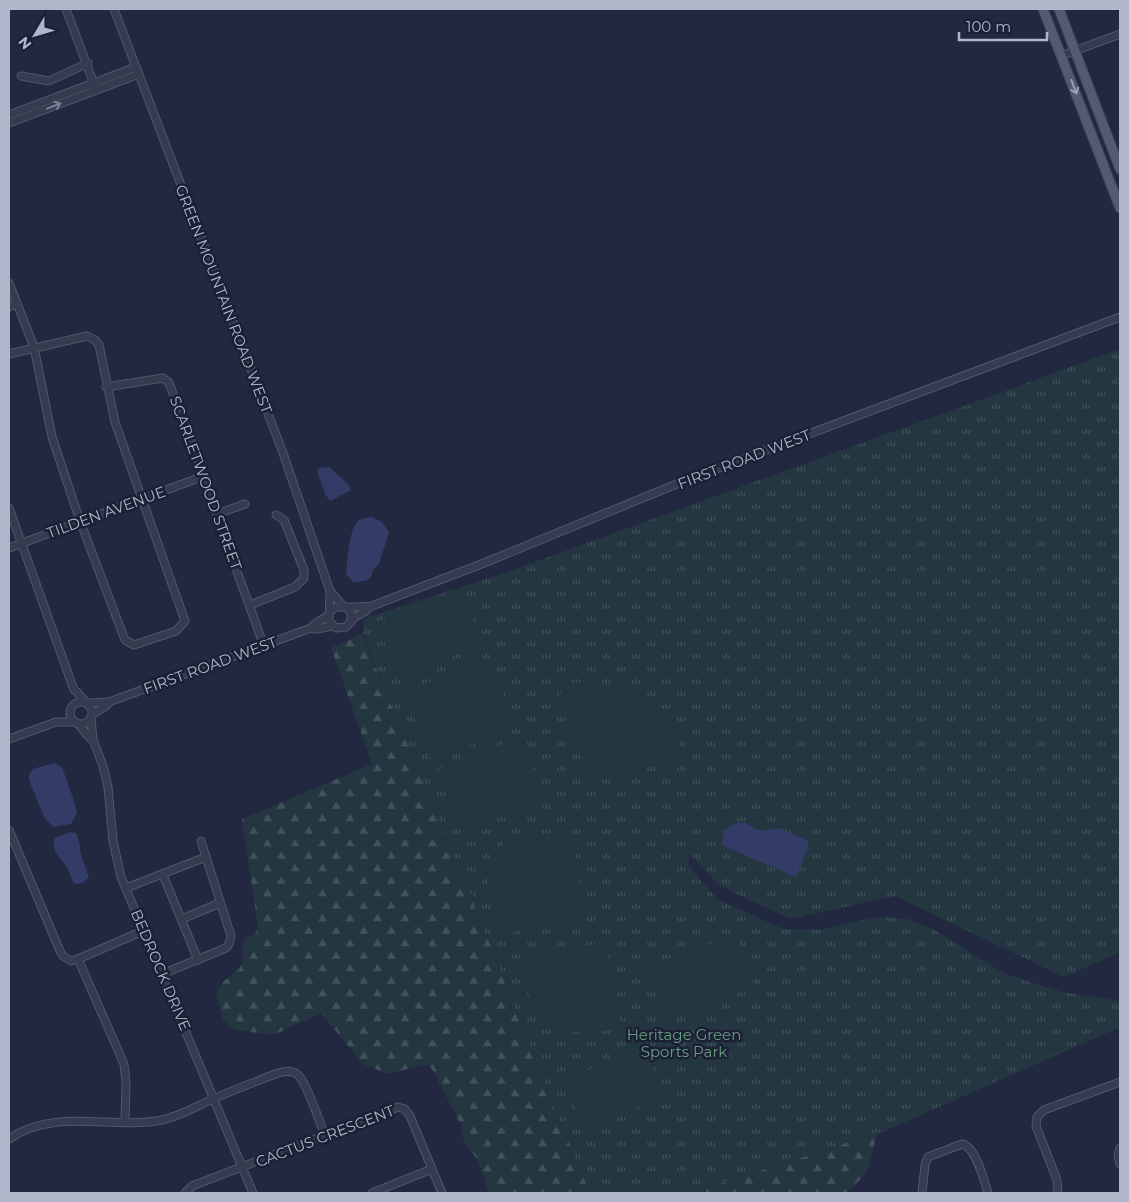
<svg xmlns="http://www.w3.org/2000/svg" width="1129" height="1202" viewBox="0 0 1129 1202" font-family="Montserrat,sans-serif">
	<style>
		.forest { fill: url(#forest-firs) }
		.park { fill: url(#park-tufts) }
		.garden { fill: #243741 }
		.water { fill: #323c67 }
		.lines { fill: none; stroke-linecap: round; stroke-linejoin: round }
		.minor-casing { stroke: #51566b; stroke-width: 9 }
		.major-casing { stroke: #3f4459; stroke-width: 11 }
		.minor { stroke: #363b50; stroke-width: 7 }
		.major { stroke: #545a70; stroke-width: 9 }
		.oneway { stroke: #9a9fb4 }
		.oneway2 { stroke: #7a7f94 }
		.labels { text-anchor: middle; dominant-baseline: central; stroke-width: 5; stroke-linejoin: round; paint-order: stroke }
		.street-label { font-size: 15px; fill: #b2b6cb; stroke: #1b2035 }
		.park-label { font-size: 15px; fill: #679e7f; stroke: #1b2035 }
	</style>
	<defs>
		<pattern id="forest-firs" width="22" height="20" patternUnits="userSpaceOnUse" patternTransform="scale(1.25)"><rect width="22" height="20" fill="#243741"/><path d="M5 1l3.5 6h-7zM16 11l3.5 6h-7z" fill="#41525b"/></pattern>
		<pattern id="park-tufts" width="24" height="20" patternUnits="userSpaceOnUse" patternTransform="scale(1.25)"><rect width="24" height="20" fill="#243741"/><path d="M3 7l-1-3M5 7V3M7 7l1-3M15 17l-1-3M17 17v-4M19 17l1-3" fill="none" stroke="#41525b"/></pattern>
	</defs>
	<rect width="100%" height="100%" fill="#222840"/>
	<g class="forest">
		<path d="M362,634L455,861C457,874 461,887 472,894L477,919L489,941L537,1066L590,1193H489L478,1160L464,1142L461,1125L432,1069L427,1064L388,1074L363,1064L321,1013L276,1034H265L238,1030L230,1027L223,1019L216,993L224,981L238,970L243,962L244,938L255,934L258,927L242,819L372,764L331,648Z"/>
		<path d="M889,1129L877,1135L866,1174L846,1193H692Z"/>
	</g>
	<path class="park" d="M1120,349V952L1064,977L895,896L790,919L718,885L690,854L688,865L717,899L783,929L822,930L852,922L881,917L907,919L935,930L1005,974L1062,992L1120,1001V1027L889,1129L691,1193H590L537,1066L490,944L477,919L472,894C461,887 457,874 455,861L363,634L364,619L513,570Z"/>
	<g class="garden">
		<path d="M461,589L483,644L398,677L376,622Z"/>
		<path d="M489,658L516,727L431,761L404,692Z"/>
		<path d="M600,682L634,693L662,715L675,731L684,759L589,779L558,699L566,683Z"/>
		<path d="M521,737L546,799L461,830L438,769Z"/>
		<path d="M570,829L585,914L582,918L498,935L487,872C488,858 495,849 507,842Z"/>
		<path d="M735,934L755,987L665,1020L646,968Z"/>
		<path d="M601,943L606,946L622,1026C612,1028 602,1032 592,1033C562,1035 535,1016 526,988C523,978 522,967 521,957Z"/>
		<path d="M645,1048L664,1098L582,1129L564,1079Z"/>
	</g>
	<g class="water">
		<path d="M329,467L349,485L351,490L330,501L325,494L317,471L319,468Z"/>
		<path d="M372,517L382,522L389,532L379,564L373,570L371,577L366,581L353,582L346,574C347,562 349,536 355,525C358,519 365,518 372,517Z"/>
		<path d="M54,763L62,767L73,798L77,813L71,824L53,827L44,817L29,780V775L33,769Z"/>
		<path d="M738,822L745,823L759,831L780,828L808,841L809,844L797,875L793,876L724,846L722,844C723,833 728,826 738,822Z"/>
		<path d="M70,832L76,833L79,841L81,855L89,877L83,883L75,884C70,878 70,872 66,866C60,856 50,850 55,838Z"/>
	</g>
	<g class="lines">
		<defs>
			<g id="minor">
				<path d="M66,9L95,87"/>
				<path d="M114,9L283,453L330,591L329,621L336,628L346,627L355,617L366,611L369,607"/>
				<path d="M1061,56L1120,34"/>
				<path d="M21,76L49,81L88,63"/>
				<path d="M9,115L136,67"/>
				<path d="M9,123L139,74"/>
				<path d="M9,283L34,347L52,437L80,521L125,640L134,645L176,631L185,621L115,422L99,345L95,340L87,336L9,354"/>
				<path d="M9,307L17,304"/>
				<path d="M106,387L163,378L169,383L204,476L224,536L264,646"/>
				<path d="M9,508L74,690L77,692L85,701"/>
				<path d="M217,514L245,504"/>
				<path d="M9,548L204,476"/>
				<path d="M330,591L343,606"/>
				<path d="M250,605L295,587L304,578V570L284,520L276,515"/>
				<path d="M346,607C354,608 362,605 369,607L479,565L684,481L1120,317"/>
				<path d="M331,611L336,607H346L351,612V622"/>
				<path d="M311,628L317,629L333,626"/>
				<circle cx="81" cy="713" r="11"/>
				<path d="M88,703L109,702L311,628C315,622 324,620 329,614"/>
				<path d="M93,714L106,706L109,702"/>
				<path d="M91,718L93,740L103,766L108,787L113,841L121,877L253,1193"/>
				<path d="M78,724C83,728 86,737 93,740"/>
				<path d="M9,739L56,722H74"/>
				<path d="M9,830L60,951L63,956L71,961L78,959L143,931"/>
				<path d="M163,875L198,960"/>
				<path d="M126,888L206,857"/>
				<path d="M182,919L220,903"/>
				<path d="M78,959L124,1064L126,1082L125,1121"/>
				<path d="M162,974L226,948L229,944L231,936L201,841"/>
				<path d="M9,1139C55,1107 111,1130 162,1120C181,1116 197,1106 215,1098C236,1089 257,1081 278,1073C285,1071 291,1070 297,1074C307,1082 319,1122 325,1135"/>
				<path d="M1120,1148L1118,1155L1120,1164"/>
				<path d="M185,1193L192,1186L398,1107L405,1109L410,1116L442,1193"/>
				<path d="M372,1193L432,1169"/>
				<path d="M922,1193L925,1165L928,1157L962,1144C976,1147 984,1180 988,1193"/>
				<path d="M1058,1193L1057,1180L1036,1126L1037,1117L1044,1110L1120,1082"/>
			</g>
			<g id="major">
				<path d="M1043,9L1120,208"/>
				<path d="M1059,9L1120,169"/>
			</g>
		</defs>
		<use href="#minor" class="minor-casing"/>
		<use href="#major" class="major-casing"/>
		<use href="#minor" class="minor"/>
		<use href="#major" class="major"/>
	</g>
	<defs><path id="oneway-shaft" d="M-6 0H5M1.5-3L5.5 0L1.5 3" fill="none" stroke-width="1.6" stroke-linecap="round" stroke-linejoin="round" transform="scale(1.25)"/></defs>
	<use class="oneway" href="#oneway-shaft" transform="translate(1074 87) rotate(69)"/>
	<use class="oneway2" href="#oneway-shaft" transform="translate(54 106) rotate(-21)"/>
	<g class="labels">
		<g class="street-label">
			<text transform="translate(224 299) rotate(69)">GREEN MOUNTAIN ROAD WEST</text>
			<text transform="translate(744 459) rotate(-21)">FIRST ROAD WEST</text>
			<text transform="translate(206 483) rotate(70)">SCARLETWOOD STREET</text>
			<text transform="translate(106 512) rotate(-20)">TILDEN AVENUE</text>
			<text transform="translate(210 665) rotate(-20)">FIRST ROAD WEST</text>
			<text transform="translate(161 970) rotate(67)">BEDROCK DRIVE</text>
			<text transform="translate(325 1136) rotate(-21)">CACTUS CRESCENT</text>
		</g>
		<g class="park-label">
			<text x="684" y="1034">Heritage Green<tspan x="684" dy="17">Sports Park</tspan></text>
		</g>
	</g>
	<rect width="1129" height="1202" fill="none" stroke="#b2b6cb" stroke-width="20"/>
	<g transform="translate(35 35) rotate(232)" stroke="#1b2035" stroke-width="4" paint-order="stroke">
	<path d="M0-4L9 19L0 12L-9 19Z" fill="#b2b6cb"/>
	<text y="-8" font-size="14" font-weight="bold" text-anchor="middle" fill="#b2b6cb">N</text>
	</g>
	<path d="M959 32v8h88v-8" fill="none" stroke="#b2b6cb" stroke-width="2.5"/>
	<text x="966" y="32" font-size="15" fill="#b2b6cb" stroke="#1b2035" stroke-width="4" paint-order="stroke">100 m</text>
</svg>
